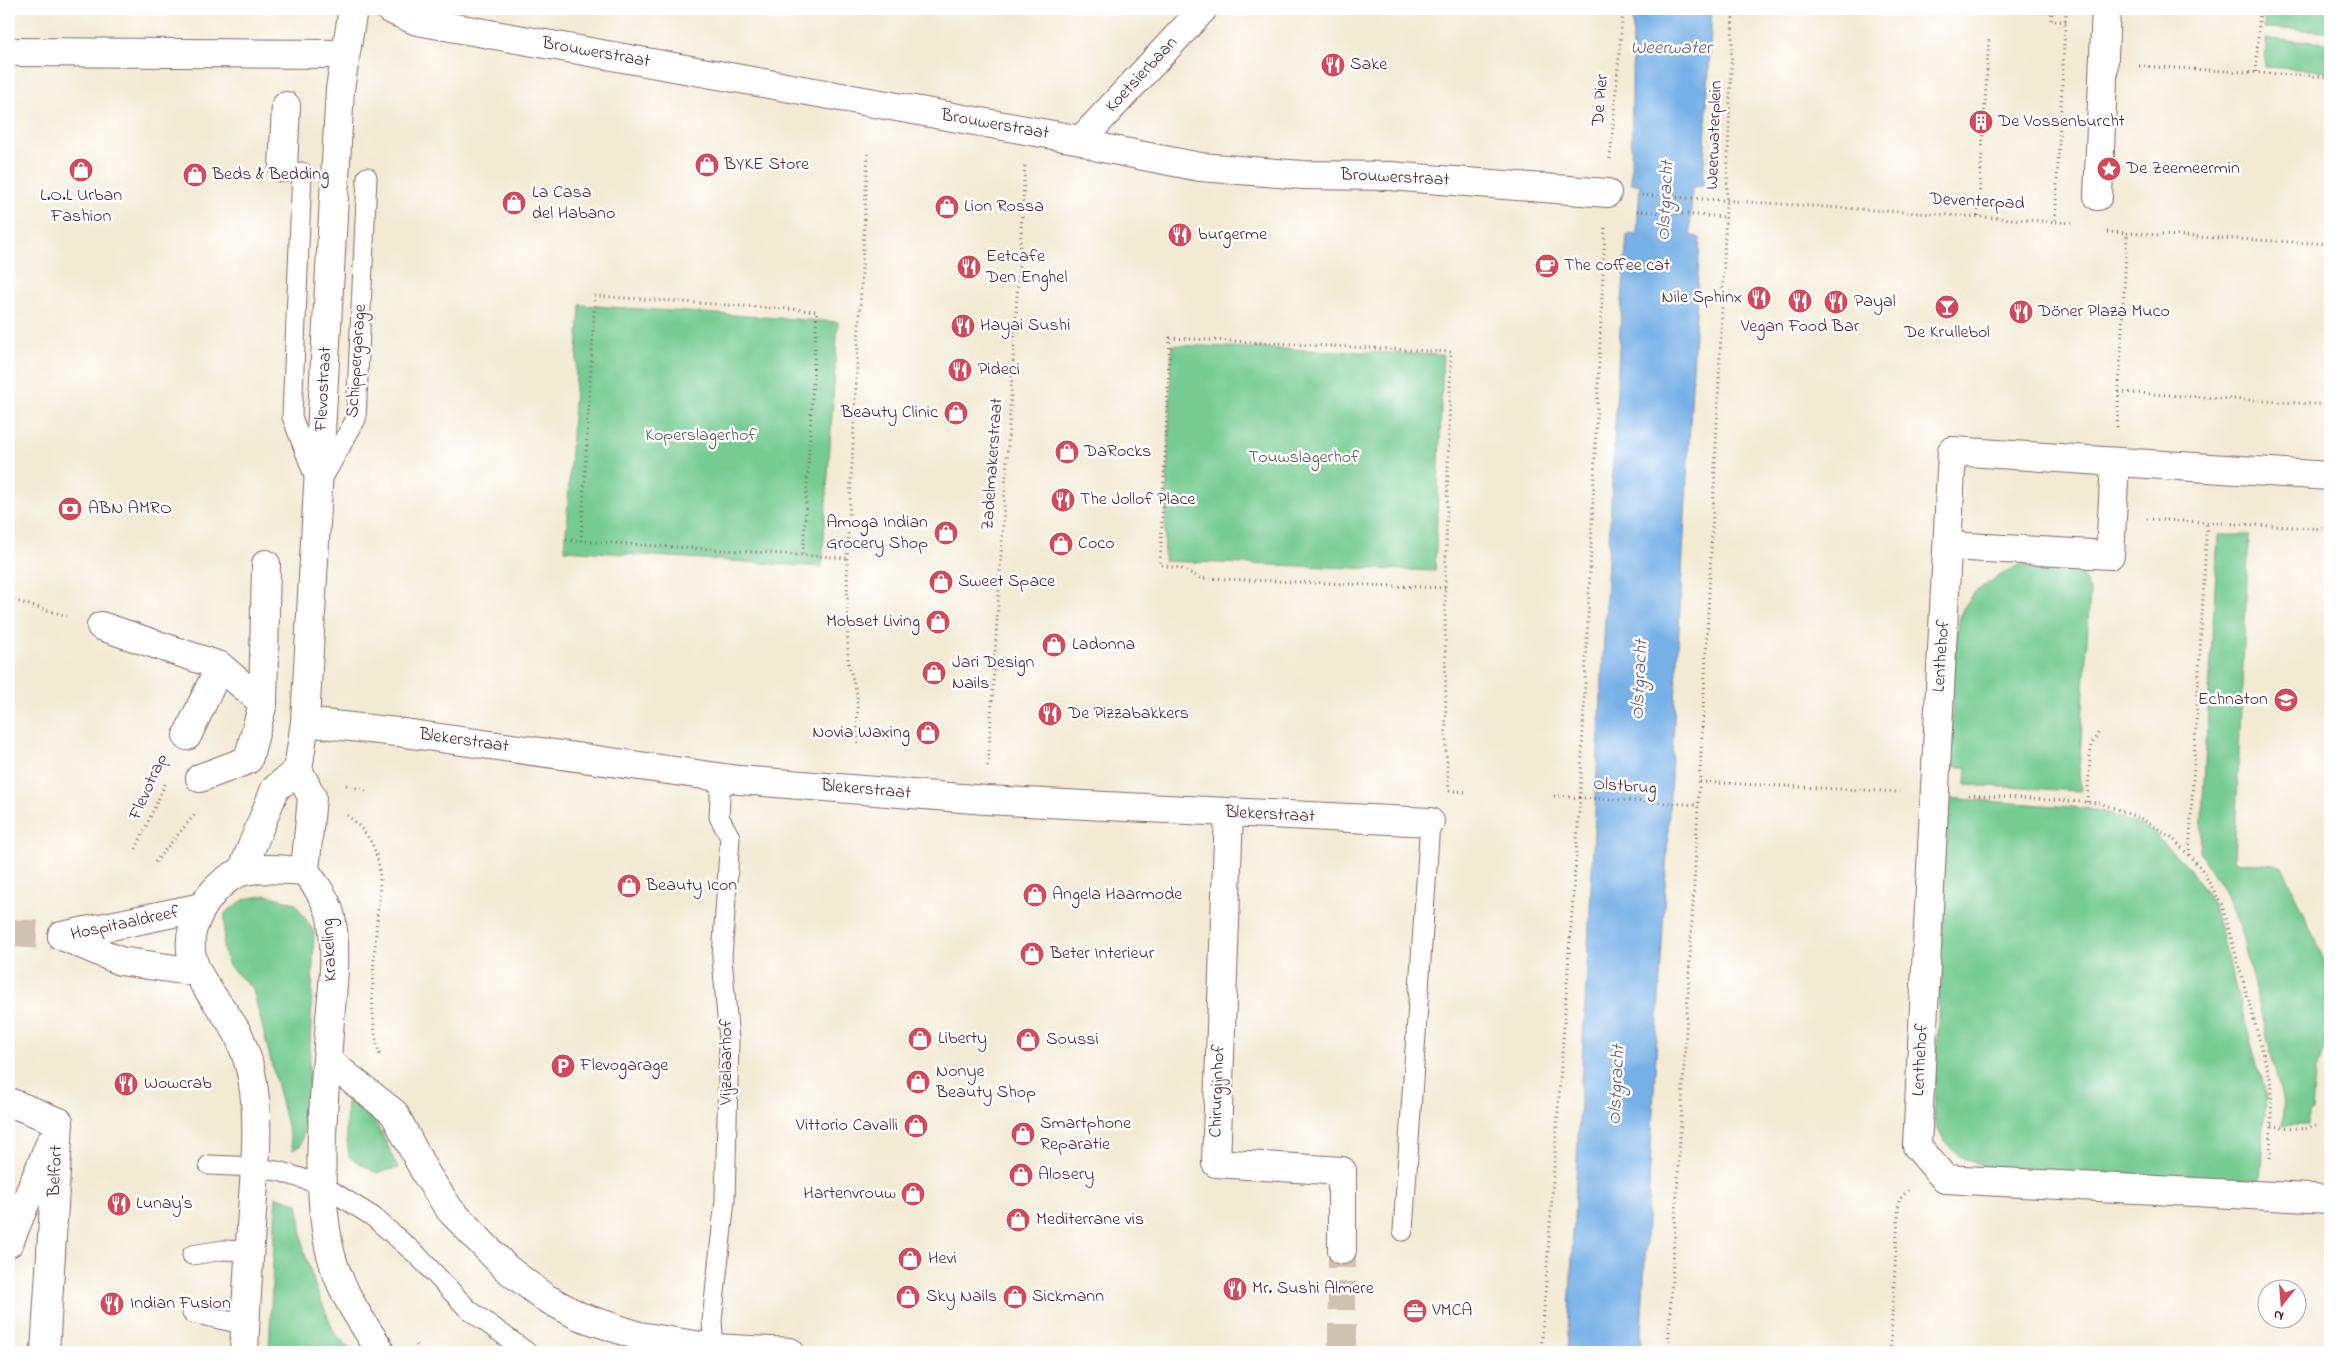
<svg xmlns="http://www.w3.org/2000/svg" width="2339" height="1361" viewBox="0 0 2339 1361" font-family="'Indie Flower',sans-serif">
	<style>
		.green { fill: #74cb90; stroke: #5f755e }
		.water { fill: #76b0e7; stroke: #606889 }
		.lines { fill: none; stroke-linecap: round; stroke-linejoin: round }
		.street-tunnel { stroke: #d1c1b1; stroke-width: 28; stroke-dasharray: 28 14; stroke-linecap: butt }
		.secondary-tunnel { stroke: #d1c1b1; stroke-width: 28; stroke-dasharray: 28 14; stroke-linecap: butt }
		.lane-casing { stroke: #856666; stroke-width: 21 }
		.street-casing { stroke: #856666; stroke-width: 30 }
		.secondary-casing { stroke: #856666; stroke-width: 30 }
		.path { stroke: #856666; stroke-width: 3; stroke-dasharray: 1 4; stroke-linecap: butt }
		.lane { stroke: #fff; stroke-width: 19 }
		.street { stroke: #fff; stroke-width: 28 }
		.secondary { stroke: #fff; stroke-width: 28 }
		.labels { text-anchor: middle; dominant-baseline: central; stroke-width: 5; stroke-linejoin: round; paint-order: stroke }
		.street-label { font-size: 18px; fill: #4a1f2b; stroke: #fff }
		.poi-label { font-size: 18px; fill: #4a1f2b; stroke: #fff; text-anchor: start }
		.park-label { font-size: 18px; fill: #595b4e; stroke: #fff }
		.water-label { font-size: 19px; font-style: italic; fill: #5c5976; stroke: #fff }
	</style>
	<rect width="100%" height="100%" fill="#fff"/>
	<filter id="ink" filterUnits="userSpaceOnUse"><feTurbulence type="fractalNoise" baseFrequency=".02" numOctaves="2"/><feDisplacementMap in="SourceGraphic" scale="10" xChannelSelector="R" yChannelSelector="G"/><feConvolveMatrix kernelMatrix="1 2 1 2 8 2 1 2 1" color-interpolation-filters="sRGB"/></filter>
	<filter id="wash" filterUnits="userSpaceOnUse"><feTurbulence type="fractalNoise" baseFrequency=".0096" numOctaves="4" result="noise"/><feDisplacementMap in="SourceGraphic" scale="20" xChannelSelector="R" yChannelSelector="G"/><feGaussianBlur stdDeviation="1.12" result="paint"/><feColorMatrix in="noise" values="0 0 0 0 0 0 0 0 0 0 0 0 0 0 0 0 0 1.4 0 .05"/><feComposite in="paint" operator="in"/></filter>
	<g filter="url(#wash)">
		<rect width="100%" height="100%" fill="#f3ead3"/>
		<g class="green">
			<path d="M2265,9H2327V31L2264,28Z"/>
			<path d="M2266,39L2330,43V71L2265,67Z"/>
			<path d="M580,305L838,322L822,567L565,550Z"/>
			<path d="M1172,345L1443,355L1435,571L1164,561Z"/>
			<path d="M2218,535H2249L2234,861L2282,866L2330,973V1040L2315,1073L2312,1111L2308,1113V1125H2283L2284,1107L2240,928L2223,889L2200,852Z"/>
			<path d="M2020,565L2081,572L2090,591L2079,774L2081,791L1966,785L1967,767H1949L1956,635L1962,610L1975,592L1999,576Z"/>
			<path d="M1947,798L2084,808L2109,813L2152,831L2189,868L2212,903L2266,1097L2260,1180L1988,1167C1957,1160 1947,1149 1934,1120Z"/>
			<path d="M267,895L295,903L314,932L308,1107L301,1145L293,1150L253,989L229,966L223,949L225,913L245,899Z"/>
			<path d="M347,1092C375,1113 383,1137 398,1168L376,1173L349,1157L346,1131Z"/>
			<path d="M276,1197L298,1203L304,1251L316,1288L334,1332L352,1352H269Z"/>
		</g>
		<g class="water">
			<path d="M1633,9H1712L1703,186L1692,187L1690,235L1700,238L1640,1352H1567L1620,329L1627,235L1637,233L1640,185L1631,183Z"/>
			<path d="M1975,9H2057V13Z"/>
		</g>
	</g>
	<g filter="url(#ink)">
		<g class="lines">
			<path class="street-tunnel" d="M1342,1352V1250"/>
			<path class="secondary-tunnel" d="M9,933L62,936"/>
			<defs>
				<g id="lane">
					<path d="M302,172L292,417L315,478"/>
					<path d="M321,481L356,419L367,177"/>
					<path d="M209,1165L255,1167L282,1172L322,1185L372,1216L417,1255L468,1309L527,1352"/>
					<path d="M1403,1231L1430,822"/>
					<path d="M192,1255L223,1250L249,1251"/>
					<path d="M192,1313L233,1322L245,1327"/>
					<path d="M714,1348L712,1321L725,1200L729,1040L722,958L730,837L719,817L721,778"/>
				</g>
				<g id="street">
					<path d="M389,9L417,21L1081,140L1098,147L1200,167L1303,175L1390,176L1607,193"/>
					<path d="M9,52L345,54"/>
					<path d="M1081,140L1203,9"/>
					<path d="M283,168L286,106"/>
					<path d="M2098,196L2106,9"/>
					<path d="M2330,476L1952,451L1917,1146L1945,1179L2330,1199"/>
					<path d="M1949,546L2110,555L2115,462"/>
					<path d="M101,626L220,666L263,703"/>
					<path d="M305,722L397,732L739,780L986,800L1430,822"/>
					<path d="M187,736L220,666"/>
					<path d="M200,778L248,760L263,703L266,564"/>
					<path d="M1229,813L1216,1163L1342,1171V1250"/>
					<path d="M242,871L275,789L298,770"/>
					<path d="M305,871L312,797L298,770L305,722L340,89L353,9"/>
					<path d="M328,1061L394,1113L426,1174L450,1210L506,1268L544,1297L579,1316L639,1336L714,1348L790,1352"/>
					<path d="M9,1102L59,1122"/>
					<path d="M9,1243L50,1143"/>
					<path d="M45,1352L59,1122"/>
				</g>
				<g id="secondary">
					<path d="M62,936L202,907"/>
					<path d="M62,936L120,961L196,972"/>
					<path d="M244,1352C246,1305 249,1259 252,1212C255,1165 261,1115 250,1068C247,1058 243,1046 239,1036C222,1001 180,971 193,928C200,906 220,877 245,871C264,867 285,870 305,871C315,884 325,897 330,913C338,946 333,986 330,1019C325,1094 314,1173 329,1247C337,1284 356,1314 377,1345L380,1352"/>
				</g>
			</defs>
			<use href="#lane" class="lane-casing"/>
			<use href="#street" class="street-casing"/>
			<use href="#secondary" class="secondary-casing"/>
			<g class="path">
				<path d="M2052,9L2051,20L2066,22"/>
				<path d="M2139,66L2330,77"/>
				<path d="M2256,72L2260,9"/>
				<path d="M1610,159L1623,9"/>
				<path d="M1642,195L2073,223"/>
				<path d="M1637,211L1727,217"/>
				<path d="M1978,216L1989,37"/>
				<path d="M2055,220L2066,9"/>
				<path d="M2107,232L2330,244"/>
				<path d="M2119,392L2330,405"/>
				<path d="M2117,427L2127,233"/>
				<path d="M2147,519L2327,529L2328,512"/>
				<path d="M566,540L847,558"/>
				<path d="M581,541L595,296L817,311L803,554"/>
				<path d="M1445,588L1200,578L1180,568L1160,565L1170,338L1451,352L1445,588L1446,750L1449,790"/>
				<path d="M9,599L67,616"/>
				<path d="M858,743L857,694L848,662L847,558L868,153"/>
				<path d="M988,766L1025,166"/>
				<path d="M1700,782L1900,792"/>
				<path d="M346,785L370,792"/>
				<path d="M1449,791L1468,792"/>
				<path d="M1969,795L2100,803L2142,819L2171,837L2201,868L2222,905L2272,1085L2270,1160"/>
				<path d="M1554,796L1699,805"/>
				<path d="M2087,802L2091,745L2100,730"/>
				<path d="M347,815C360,826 371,837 376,854C383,875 379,898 377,919C374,966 367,1010 380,1056"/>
				<path d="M136,849L165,784"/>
				<path d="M2189,855L2207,523"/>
				<path d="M155,862L196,813"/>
				<path d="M2271,1126L2305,1129L2316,1125"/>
				<path d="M416,1345L422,1352"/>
				<path d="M1541,1352L1580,798L1605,227"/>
				<path d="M1668,1352C1693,905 1719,457 1733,9"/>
				<path d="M1890,1352L1899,1200L1908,1190"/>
			</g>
			<use href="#lane" class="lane"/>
			<use href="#street" class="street"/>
			<use href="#secondary" class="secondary"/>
		</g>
	</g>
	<defs>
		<symbol id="restaurant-disc" viewBox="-11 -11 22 22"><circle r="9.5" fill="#d1495b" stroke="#fff"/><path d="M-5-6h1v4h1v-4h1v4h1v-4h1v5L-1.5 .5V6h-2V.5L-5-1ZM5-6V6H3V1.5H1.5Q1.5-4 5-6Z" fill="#fff"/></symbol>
		<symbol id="building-disc" viewBox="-11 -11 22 22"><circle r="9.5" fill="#d1495b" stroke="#fff"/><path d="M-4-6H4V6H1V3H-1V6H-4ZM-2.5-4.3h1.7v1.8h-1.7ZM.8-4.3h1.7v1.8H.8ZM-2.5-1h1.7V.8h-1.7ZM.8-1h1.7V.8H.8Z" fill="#fff"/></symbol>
		<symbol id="shop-disc" viewBox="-11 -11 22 22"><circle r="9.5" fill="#d1495b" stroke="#fff"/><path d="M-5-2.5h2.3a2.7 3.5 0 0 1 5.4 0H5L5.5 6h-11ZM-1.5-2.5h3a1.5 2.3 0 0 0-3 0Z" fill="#fff"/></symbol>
		<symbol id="sight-disc" viewBox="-11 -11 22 22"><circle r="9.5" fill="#d1495b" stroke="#fff"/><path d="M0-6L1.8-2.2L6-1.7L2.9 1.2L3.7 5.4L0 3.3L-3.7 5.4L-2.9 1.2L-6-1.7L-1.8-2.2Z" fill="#fff"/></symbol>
		<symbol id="cafe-disc" viewBox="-11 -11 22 22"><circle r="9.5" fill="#d1495b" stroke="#fff"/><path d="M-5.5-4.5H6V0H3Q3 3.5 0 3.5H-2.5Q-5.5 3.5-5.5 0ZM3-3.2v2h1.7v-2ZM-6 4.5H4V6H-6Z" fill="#fff"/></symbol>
		<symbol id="bar-disc" viewBox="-11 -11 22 22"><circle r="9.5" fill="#d1495b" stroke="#fff"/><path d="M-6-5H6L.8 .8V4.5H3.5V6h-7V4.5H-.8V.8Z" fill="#fff"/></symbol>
		<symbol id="bank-disc" viewBox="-11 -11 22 22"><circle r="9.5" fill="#d1495b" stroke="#fff"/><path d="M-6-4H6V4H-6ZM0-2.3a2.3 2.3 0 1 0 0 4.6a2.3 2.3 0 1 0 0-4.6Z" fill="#fff"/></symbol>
		<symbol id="school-disc" viewBox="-11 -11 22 22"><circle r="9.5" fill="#d1495b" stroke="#fff"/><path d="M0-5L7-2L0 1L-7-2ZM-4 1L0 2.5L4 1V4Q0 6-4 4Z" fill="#fff"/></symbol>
		<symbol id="parking-disc" viewBox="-11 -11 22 22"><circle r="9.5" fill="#d1495b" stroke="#fff"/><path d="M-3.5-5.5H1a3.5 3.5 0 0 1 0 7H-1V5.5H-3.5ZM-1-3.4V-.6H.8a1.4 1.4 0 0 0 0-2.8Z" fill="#fff"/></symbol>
		<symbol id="office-disc" viewBox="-11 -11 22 22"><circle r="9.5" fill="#d1495b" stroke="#fff"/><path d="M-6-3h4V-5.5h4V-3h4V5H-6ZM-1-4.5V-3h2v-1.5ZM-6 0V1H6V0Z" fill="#fff"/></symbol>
	</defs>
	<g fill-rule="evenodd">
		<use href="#restaurant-disc" x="1319" y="51" width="28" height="28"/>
		<use href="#building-disc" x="1967" y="108" width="28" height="28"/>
		<use href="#shop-disc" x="693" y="151" width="28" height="28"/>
		<use href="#sight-disc" x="2095" y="155" width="28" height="28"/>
		<use href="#shop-disc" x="67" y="156" width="28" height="28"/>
		<use href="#shop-disc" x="181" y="161" width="28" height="28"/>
		<use href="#shop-disc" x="500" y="189" width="28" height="28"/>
		<use href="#shop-disc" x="933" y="193" width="28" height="28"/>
		<use href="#restaurant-disc" x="1166" y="221" width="28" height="28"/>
		<use href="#cafe-disc" x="1533" y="252" width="28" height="28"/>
		<use href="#restaurant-disc" x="955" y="253" width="28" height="28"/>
		<use href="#restaurant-disc" x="1745" y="284" width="28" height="28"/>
		<use href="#restaurant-disc" x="1786" y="287" width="28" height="28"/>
		<use href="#restaurant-disc" x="1822" y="288" width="28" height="28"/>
		<use href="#bar-disc" x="1933" y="293" width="28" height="28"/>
		<use href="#restaurant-disc" x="2007" y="298" width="28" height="28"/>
		<use href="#restaurant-disc" x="949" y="312" width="28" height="28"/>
		<use href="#restaurant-disc" x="946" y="356" width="28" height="28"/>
		<use href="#shop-disc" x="942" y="399" width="28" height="28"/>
		<use href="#shop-disc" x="1053" y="438" width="28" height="28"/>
		<use href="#restaurant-disc" x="1049" y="486" width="28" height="28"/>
		<use href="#bank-disc" x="56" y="495" width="28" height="28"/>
		<use href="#shop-disc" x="932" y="519" width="28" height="28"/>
		<use href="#shop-disc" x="1047" y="530" width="28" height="28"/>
		<use href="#shop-disc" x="927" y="568" width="28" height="28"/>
		<use href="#shop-disc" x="924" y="608" width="28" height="28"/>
		<use href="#shop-disc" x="1040" y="631" width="28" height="28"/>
		<use href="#shop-disc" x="920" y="659" width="28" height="28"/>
		<use href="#school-disc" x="2272" y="686" width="28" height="28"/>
		<use href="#restaurant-disc" x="1036" y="700" width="28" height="28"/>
		<use href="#shop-disc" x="914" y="719" width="28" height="28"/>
		<use href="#shop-disc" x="615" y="872" width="28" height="28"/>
		<use href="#shop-disc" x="1021" y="881" width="28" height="28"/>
		<use href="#shop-disc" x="1018" y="940" width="28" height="28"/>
		<use href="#shop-disc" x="906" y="1025" width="28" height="28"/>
		<use href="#shop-disc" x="1014" y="1026" width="28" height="28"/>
		<use href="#parking-disc" x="549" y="1052" width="28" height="28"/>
		<use href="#shop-disc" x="904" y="1068" width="28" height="28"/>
		<use href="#restaurant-disc" x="112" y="1070" width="28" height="28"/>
		<use href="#shop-disc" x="902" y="1112" width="28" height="28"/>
		<use href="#shop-disc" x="1009" y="1120" width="28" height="28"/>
		<use href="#shop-disc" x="1007" y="1161" width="28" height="28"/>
		<use href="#shop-disc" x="899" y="1180" width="28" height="28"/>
		<use href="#restaurant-disc" x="105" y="1190" width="28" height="28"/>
		<use href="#shop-disc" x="1004" y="1206" width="28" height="28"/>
		<use href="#shop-disc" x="896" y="1245" width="28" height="28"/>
		<use href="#restaurant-disc" x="1221" y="1275" width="28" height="28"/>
		<use href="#shop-disc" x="894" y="1283" width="28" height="28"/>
		<use href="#shop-disc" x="1001" y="1283" width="28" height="28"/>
		<use href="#restaurant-disc" x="98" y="1290" width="28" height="28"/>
		<use href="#office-disc" x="1401" y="1297" width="28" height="28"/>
	</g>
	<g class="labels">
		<g class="street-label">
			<text transform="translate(596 53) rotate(10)">Brouwerstraat</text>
			<text transform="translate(1142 75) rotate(-47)">Koetsierbaan</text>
			<text transform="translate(1601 100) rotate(-85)">De Pier</text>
			<text transform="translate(995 125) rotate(10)">Brouwerstraat</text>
			<text transform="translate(1715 135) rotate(-88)">Weerwaterplein</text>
			<text transform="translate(1395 178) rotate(3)">Brouwerstraat</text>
			<text transform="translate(1977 202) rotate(3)">Deventerpad</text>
			<text transform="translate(357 361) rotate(-86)">Schippergarage</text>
			<text transform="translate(324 389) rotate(-87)">Flevostraat</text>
			<text transform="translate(993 464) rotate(-86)">Zadelmakerstraat</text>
			<text transform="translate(1942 656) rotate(-86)">Lenthehof</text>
			<text transform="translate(464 741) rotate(8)">Blekerstraat</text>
			<text transform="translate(149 787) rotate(-66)">Flevotrap</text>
			<text transform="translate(1625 787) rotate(4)">Olstbrug</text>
			<text transform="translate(866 790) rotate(5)">Blekerstraat</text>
			<text transform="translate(1270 815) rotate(3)">Blekerstraat</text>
			<text transform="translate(125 924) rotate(-12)">Hospitaaldreef</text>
			<text transform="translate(330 950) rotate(-93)">Krakeling</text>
			<text transform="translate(1921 1060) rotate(-87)">Lenthehof</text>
			<text transform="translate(727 1062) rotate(-90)">Vijzelaarhof</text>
			<text transform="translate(1218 1091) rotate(-88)">Chirurgijnhof</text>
			<text transform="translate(56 1171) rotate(-87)">Belfort</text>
		</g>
		<g class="poi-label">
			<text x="1350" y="65">Sake</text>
			<text x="1998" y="122">De Vossenburcht</text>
			<text x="724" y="165">BYKE Store</text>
			<text x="2126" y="169">De Zeemeermin</text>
			<text x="212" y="175">Beds &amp; Bedding</text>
			<text x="532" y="193">La Casa<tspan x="532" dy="21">del Habano</tspan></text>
			<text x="81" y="196" text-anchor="middle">L.O.L Urban<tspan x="81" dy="21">Fashion</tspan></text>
			<text x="964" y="207">Lion Rossa</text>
			<text x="1198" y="235">burgerme</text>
			<text x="986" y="257">Eetcafe<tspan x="986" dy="21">Den Enghel</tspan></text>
			<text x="1564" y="266">The coffee cat</text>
			<text x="1742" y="298" text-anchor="end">Nile Sphinx</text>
			<text x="1854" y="302">Payal</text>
			<text x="2038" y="312">Döner Plaza Muco</text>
			<text x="980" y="326">Hayai Sushi</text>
			<text x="1800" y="327" text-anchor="middle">Vegan Food Bar</text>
			<text x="1947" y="333" text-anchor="middle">De Krullebol</text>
			<text x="978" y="370">Pideci</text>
			<text x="938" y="413" text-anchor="end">Beauty Clinic</text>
			<text x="1084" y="452">DaRocks</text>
			<text x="1080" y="500">The Jollof Place</text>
			<text x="88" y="509">ABN AMRO</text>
			<text x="928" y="523" text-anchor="end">Amoga Indian<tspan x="928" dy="21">Grocery Shop</tspan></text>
			<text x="1078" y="544">Coco</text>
			<text x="958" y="582">Sweet Space</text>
			<text x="920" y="622" text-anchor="end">Mobset Living</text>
			<text x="1072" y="645">Ladonna</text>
			<text x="952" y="663">Jari Design<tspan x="952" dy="21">Nails</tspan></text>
			<text x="2268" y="700" text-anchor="end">Echnaton</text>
			<text x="1068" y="714">De Pizzabakkers</text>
			<text x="910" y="733" text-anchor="end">Novia Waxing</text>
			<text x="646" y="886">Beauty Icon</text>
			<text x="1052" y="895">Angela Haarmode</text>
			<text x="1050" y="954">Beter Interieur</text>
			<text x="938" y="1039">Liberty</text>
			<text x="1046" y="1040">Soussi</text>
			<text x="580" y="1066">Flevogarage</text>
			<text x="936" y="1072">Nonye<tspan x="936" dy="21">Beauty Shop</tspan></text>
			<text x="144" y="1084">Wowcrab</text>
			<text x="1040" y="1124">Smartphone<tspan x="1040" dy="21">Reparatie</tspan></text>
			<text x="898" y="1126" text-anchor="end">Vittorio Cavalli</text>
			<text x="1038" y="1175">Alosery</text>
			<text x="896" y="1194" text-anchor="end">Hartenvrouw</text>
			<text x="136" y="1204">Lunay's</text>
			<text x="1036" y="1220">Mediterrane vis</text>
			<text x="928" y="1259">Hevi</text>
			<text x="1252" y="1289">Mr. Sushi Almere</text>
			<text x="926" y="1297">Sky Nails</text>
			<text x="1032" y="1297">Sickmann</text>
			<text x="130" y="1304">Indian Fusion</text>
			<text x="1432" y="1311">VMCA</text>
		</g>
		<g class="park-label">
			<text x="701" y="436">Koperslagerhof</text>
			<text x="1304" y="458">Touwslagerhof</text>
		</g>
		<g class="water-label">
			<text x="1671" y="48">Weerwater</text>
			<text transform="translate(1666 201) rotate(-87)">Olstgracht</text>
			<text transform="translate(1640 680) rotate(-87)">Olstgracht</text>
			<text transform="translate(1617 1085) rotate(-87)">Olstgracht</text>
		</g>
	</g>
	<rect width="2339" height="1361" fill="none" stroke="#fff" stroke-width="30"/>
	<g transform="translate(2282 1304) rotate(197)"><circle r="24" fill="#ffffff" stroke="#b7a5aa"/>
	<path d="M0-4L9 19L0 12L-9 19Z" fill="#d1495b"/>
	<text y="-8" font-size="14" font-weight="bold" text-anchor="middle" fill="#4a1f2b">N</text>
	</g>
</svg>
